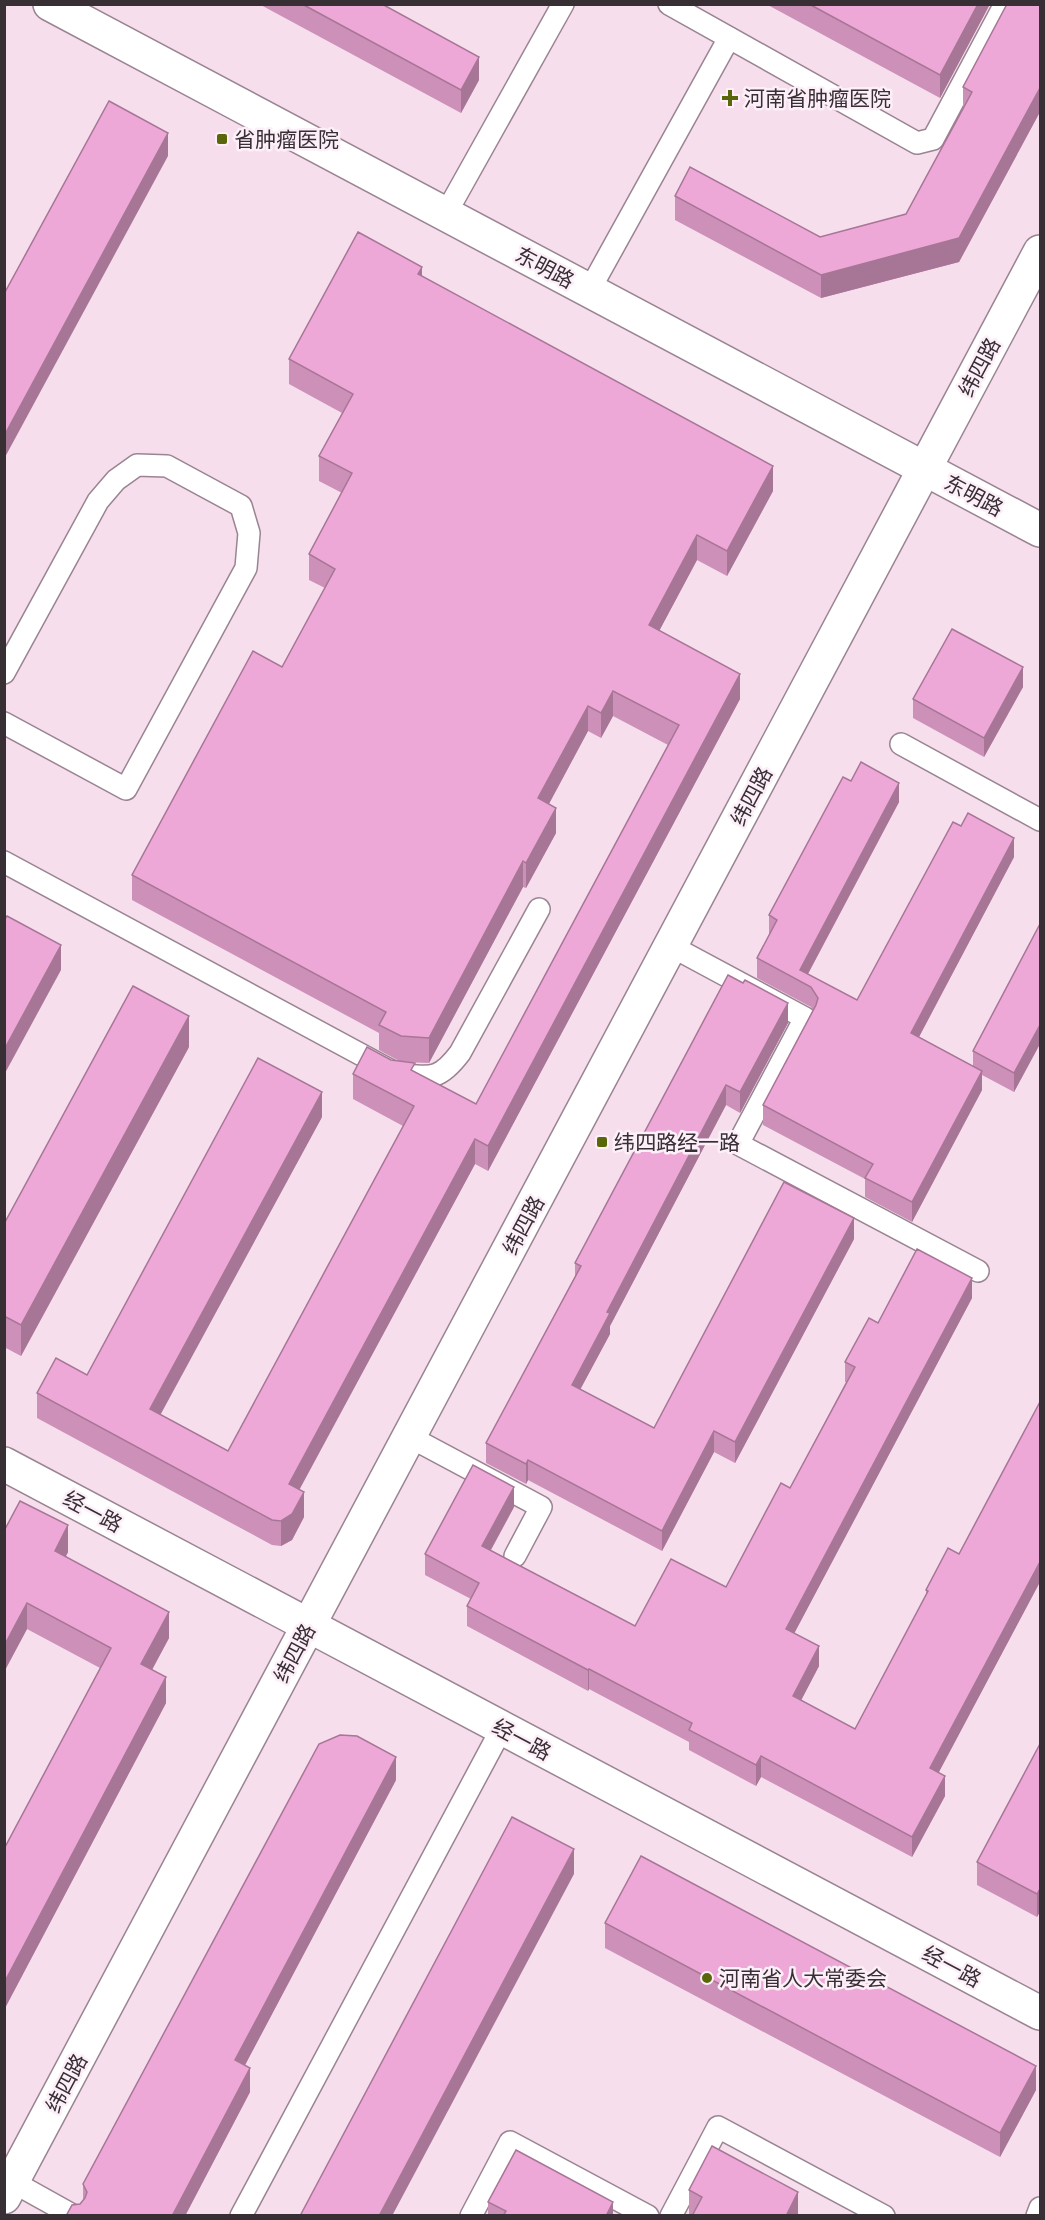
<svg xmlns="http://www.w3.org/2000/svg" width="1045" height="2220" viewBox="0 0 1045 2220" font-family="'Noto Serif','Noto Sans SC',serif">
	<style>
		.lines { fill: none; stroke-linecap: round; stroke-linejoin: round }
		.service-casing { stroke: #9a8492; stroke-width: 24 }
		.minor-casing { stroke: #9a8492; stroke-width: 36 }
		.tertiary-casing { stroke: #9a8492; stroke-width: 36 }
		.service { stroke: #fff; stroke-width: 21 }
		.minor { stroke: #fff; stroke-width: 33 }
		.tertiary { stroke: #fff; stroke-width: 33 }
		.wall { fill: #cd90b9; fill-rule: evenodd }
		.shaded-wall { fill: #a77696 }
		.building { fill: #eea8d7; stroke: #a77696; stroke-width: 1.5 }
		.poi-dot { fill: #59660a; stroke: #fdeff8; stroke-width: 2 }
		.labels { text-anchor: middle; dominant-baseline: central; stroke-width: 5; stroke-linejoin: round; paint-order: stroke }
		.poi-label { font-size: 21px; fill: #382f35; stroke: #fdeff8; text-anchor: start }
		.street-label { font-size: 21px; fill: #382f35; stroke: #fdeff8 }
	</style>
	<rect width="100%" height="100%" fill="#f6deed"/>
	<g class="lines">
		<defs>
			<g id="service">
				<path d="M669,4L917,143L933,139L1005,4"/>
				<path d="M445,215L563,4"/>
				<path d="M589,291L729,38"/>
				<path d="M4,673L98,501L116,480L137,465L167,466L241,506L249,533L246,568L126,789L4,723"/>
				<path d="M901,744L1040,820"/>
				<path d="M4,862L397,1074C430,1077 438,1082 460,1053L539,909"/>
				<path d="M671,946L805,1018L738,1144L978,1271"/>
				<path d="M410,1437L541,1507L515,1556"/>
				<path d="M13,2182L74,2216"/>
				<path d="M241,2216L502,1728"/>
				<path d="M471,2216L510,2142L648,2216"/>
				<path d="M671,2216L718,2127L884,2216"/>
				<path d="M1037,2216L1040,2208"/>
			</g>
			<path id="minor" d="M4,1464L1040,2013"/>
			<g id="tertiary">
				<path d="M50,4L1040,530"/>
				<path d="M4,2197L1040,252"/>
			</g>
		</defs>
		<use href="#service" class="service-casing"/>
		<use href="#minor" class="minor-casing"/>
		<use href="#tertiary" class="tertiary-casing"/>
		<use href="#service" class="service"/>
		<use href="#minor" class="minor"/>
		<use href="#tertiary" class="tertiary"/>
	</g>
	<g class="wall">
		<path d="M259,4H382L479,80L461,113Z"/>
		<path d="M766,4H990L940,98Z"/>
		<path d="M1041,4V110L959,262L821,298L675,220V196L820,237L906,214L963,108V87Z"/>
		<path d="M422,276L773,491L727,576L697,560L659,631L740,699L488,1171L475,1164L299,1489L304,1517L292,1540L281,1546L272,1545L37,1418V1393L87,1375L322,1117L160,1414L228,1451L403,1126L353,1099V1074L391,1060L401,1062L379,1050V1033L132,900V875L282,667L325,588L309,580V554L342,493L319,481V456L342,413L289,384V359ZM613,716L668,745L476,1104L415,1072L401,1062L429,1063L523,887L526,888L556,833L549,804L588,731L601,738Z"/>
		<path d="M1023,687L984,757L913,718V699Z"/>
		<path d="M851,781L899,802L808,974L857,1000L1014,857L919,1037L973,1066V1051L1041,922V1042L1014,1092L982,1075V1090L912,1222L865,1197V1179L763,1125V1105L813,1010L811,1007L757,978V958L769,935V915Z"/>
		<path d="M743,983L788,1023L740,1113L726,1105L610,1326V1334L580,1389L654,1428L854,1239L735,1463L714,1452L662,1551L528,1480L526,1484L486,1463V1443L575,1276V1263Z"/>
		<path d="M189,1047L21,1356L4,1347V1224Z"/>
		<path d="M972,1298L794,1633L819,1666L801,1700L855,1729L926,1596V1590L959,1554L1041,1400V1580L938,1773L945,1796L912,1857L761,1777L756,1786L689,1750V1742L589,1689L588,1691L467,1626V1606L471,1599L425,1575V1554L514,1507L491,1550L635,1626L726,1587L790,1488L846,1382H845V1362L878,1323Z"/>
		<path d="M4,1531L68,1552L66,1556L169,1638L152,1670L166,1703L4,2010V1849L100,1668L27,1629L4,1672Z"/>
		<path d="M1041,1742V1910L1037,1917L977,1885V1862Z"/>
		<path d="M396,1780L245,2065L250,2092L185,2216H66L83,2201V2184Z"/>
		<path d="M605,1923L1036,2090L1000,2157L605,1948Z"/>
		<path d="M689,2190L798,2216H691L689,2214Z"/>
		<path d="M488,2202L613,2216H488Z"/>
	</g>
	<g class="shaded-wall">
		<path d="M978,4H990L940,98V75Z"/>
		<path d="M479,57V80L461,113V90Z"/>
		<path d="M1041,86V110L959,262L821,298V275L959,238Z"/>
		<path d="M168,133V156L4,459V436Z"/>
		<path d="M422,267V292L418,274Z"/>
		<path d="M773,466V491L727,576V551Z"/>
		<path d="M697,535V560L649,650V625Z"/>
		<path d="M1023,667V687L984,757V738Z"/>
		<path d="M740,674V699L488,1171V1146Z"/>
		<path d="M613,691V716L601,738V713Z"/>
		<path d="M588,706V731L538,824V798Z"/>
		<path d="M899,783V802L803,983L800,970Z"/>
		<path d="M556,808V833L526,888V863Z"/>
		<path d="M1014,838V857L911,1052V1033Z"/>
		<path d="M523,861V887L429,1063V1038Z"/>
		<path d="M61,945V970L4,1075V1050Z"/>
		<path d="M788,1003V1023L740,1113V1092Z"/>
		<path d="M189,1016V1047L21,1356V1325Z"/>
		<path d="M1041,1023V1042L1014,1092V1073Z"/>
		<path d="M982,1071V1090L912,1222V1202Z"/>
		<path d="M726,1085V1105L610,1326V1334L572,1405V1385L607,1312Z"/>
		<path d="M322,1092V1117L150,1434V1409Z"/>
		<path d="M475,1139V1164L289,1509V1484Z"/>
		<path d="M854,1218V1239L735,1463V1442Z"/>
		<path d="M972,1278V1298L786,1649V1629Z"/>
		<path d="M714,1431V1452L662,1551V1531Z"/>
		<path d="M528,1460V1480L526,1484V1464Z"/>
		<path d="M514,1487V1507L482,1566V1546Z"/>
		<path d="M304,1492V1517L292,1540L281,1546V1521Z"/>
		<path d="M68,1525V1552L55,1577V1551Z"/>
		<path d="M1041,1560V1580L930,1789V1768Z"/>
		<path d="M27,1603V1629L4,1672V1646Z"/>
		<path d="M169,1612V1638L141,1690V1664Z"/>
		<path d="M819,1646V1666L793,1716V1696Z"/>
		<path d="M589,1669V1689L588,1691V1670Z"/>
		<path d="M166,1677V1703L4,2010V1983Z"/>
		<path d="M761,1756V1777L756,1786V1765Z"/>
		<path d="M396,1757V1780L235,2084V2060Z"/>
		<path d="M945,1776V1796L912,1857V1837Z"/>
		<path d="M574,1849V1874L392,2216H379Z"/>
		<path d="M1041,1887V1910L1037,1917V1894Z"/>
		<path d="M1036,2066V2090L1000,2157V2133Z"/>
		<path d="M250,2068V2092L185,2216H172Z"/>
		<path d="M798,2192V2216H786Z"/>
		<path d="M613,2202V2216H606Z"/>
	</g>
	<g class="building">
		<path d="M302,4H382L479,57L461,90Z"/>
		<path d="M809,4H978L940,75Z"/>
		<path d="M1007,4H1041V86L959,238L821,275L675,196L690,167L820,237L906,214L972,92L963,87Z"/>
		<path d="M109,101L168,133L4,436V294Z"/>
		<path d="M358,232L422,267L418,274L773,466L727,551L697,535L649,625L740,674L488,1146L475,1139L289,1484L304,1492L292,1514L281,1521L272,1520L37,1393L56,1358L87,1375L258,1058L322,1092L150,1409L228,1451L414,1106L353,1074L367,1047L391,1060L415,1063L411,1070L476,1104L679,725L613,691L601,713L588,706L538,798L556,808L526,863L523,861L429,1038L401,1036L379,1025L386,1012L132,875L253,651L282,667L335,569L309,554L352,473L319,456L353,394L289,359Z"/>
		<path d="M952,629L1023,667L984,738L913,699Z"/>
		<path d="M861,762L899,783L800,970L857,1000L953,822L961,826L968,813L1014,838L911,1033L982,1071L912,1202L865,1178L873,1164L763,1105L816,1005L818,998L811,987L757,958L777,920L769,915L843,777L851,781Z"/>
		<path d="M7,916L61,945L4,1050V920Z"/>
		<path d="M1041,922V1023L1014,1073L973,1051Z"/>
		<path d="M728,975L743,983L745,980L788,1003L740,1092L726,1085L607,1312L610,1313L572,1385L654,1428L784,1182L854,1218L735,1442L714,1431L662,1531L528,1460L526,1464L486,1443L581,1266L575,1263Z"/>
		<path d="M133,986L189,1016L21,1325L4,1316V1224Z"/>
		<path d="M917,1249L972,1278L786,1629L819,1646L793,1696L855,1729L928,1591L926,1590L948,1548L959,1554L1041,1400V1560L930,1768L945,1776L912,1837L761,1756L756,1765L689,1730L692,1723L589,1669L588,1670L467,1606L479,1583L425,1554L473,1465L514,1487L482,1546L635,1626L671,1559L726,1587L781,1483L790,1488L855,1367L845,1362L869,1318L878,1323Z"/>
		<path d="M20,1501L68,1525L55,1551L169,1612L141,1664L166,1677L4,1983V1849L111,1648L27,1603L4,1646V1531Z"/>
		<path d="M340,1735L357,1736L396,1757L235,2060L250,2068L172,2216H66L72,2205L80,2204L85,2198L87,2192L83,2184L319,1744Z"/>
		<path d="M1041,1742V1887L1037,1894L977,1862Z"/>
		<path d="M512,1817L574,1849L379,2216H300Z"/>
		<path d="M641,1856L1036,2066L1000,2133L605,1923Z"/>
		<path d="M712,2146L798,2192L786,2216H692L702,2197L689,2190Z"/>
		<path d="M516,2150L613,2202L606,2216H503L506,2211L488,2202Z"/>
	</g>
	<g class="poi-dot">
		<path d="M727 89h6v6h6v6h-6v6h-6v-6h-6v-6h6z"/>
		<rect x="216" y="133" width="12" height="12" rx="3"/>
		<rect x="596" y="1136" width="12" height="12" rx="3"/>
		<circle cx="707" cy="1978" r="6"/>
	</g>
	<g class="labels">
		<g class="poi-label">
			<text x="744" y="98">河南省肿瘤医院</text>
			<text x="234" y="139">省肿瘤医院</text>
			<text x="614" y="1142">纬四路经一路</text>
			<text x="719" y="1978">河南省人大常委会</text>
		</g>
		<g class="street-label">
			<text transform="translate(545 267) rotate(28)">东明路</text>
			<text transform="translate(979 367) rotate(-62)">纬四路</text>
			<text transform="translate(974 495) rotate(28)">东明路</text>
			<text transform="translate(751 796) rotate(-62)">纬四路</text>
			<text transform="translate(523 1225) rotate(-62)">纬四路</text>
			<text transform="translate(93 1511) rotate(28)">经一路</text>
			<text transform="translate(294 1653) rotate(-62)">纬四路</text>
			<text transform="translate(522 1739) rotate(28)">经一路</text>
			<text transform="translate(952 1966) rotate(28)">经一路</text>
			<text transform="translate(66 2083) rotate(-62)">纬四路</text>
		</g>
	</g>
	<rect width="1045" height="2220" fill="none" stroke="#382f35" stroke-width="12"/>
</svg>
